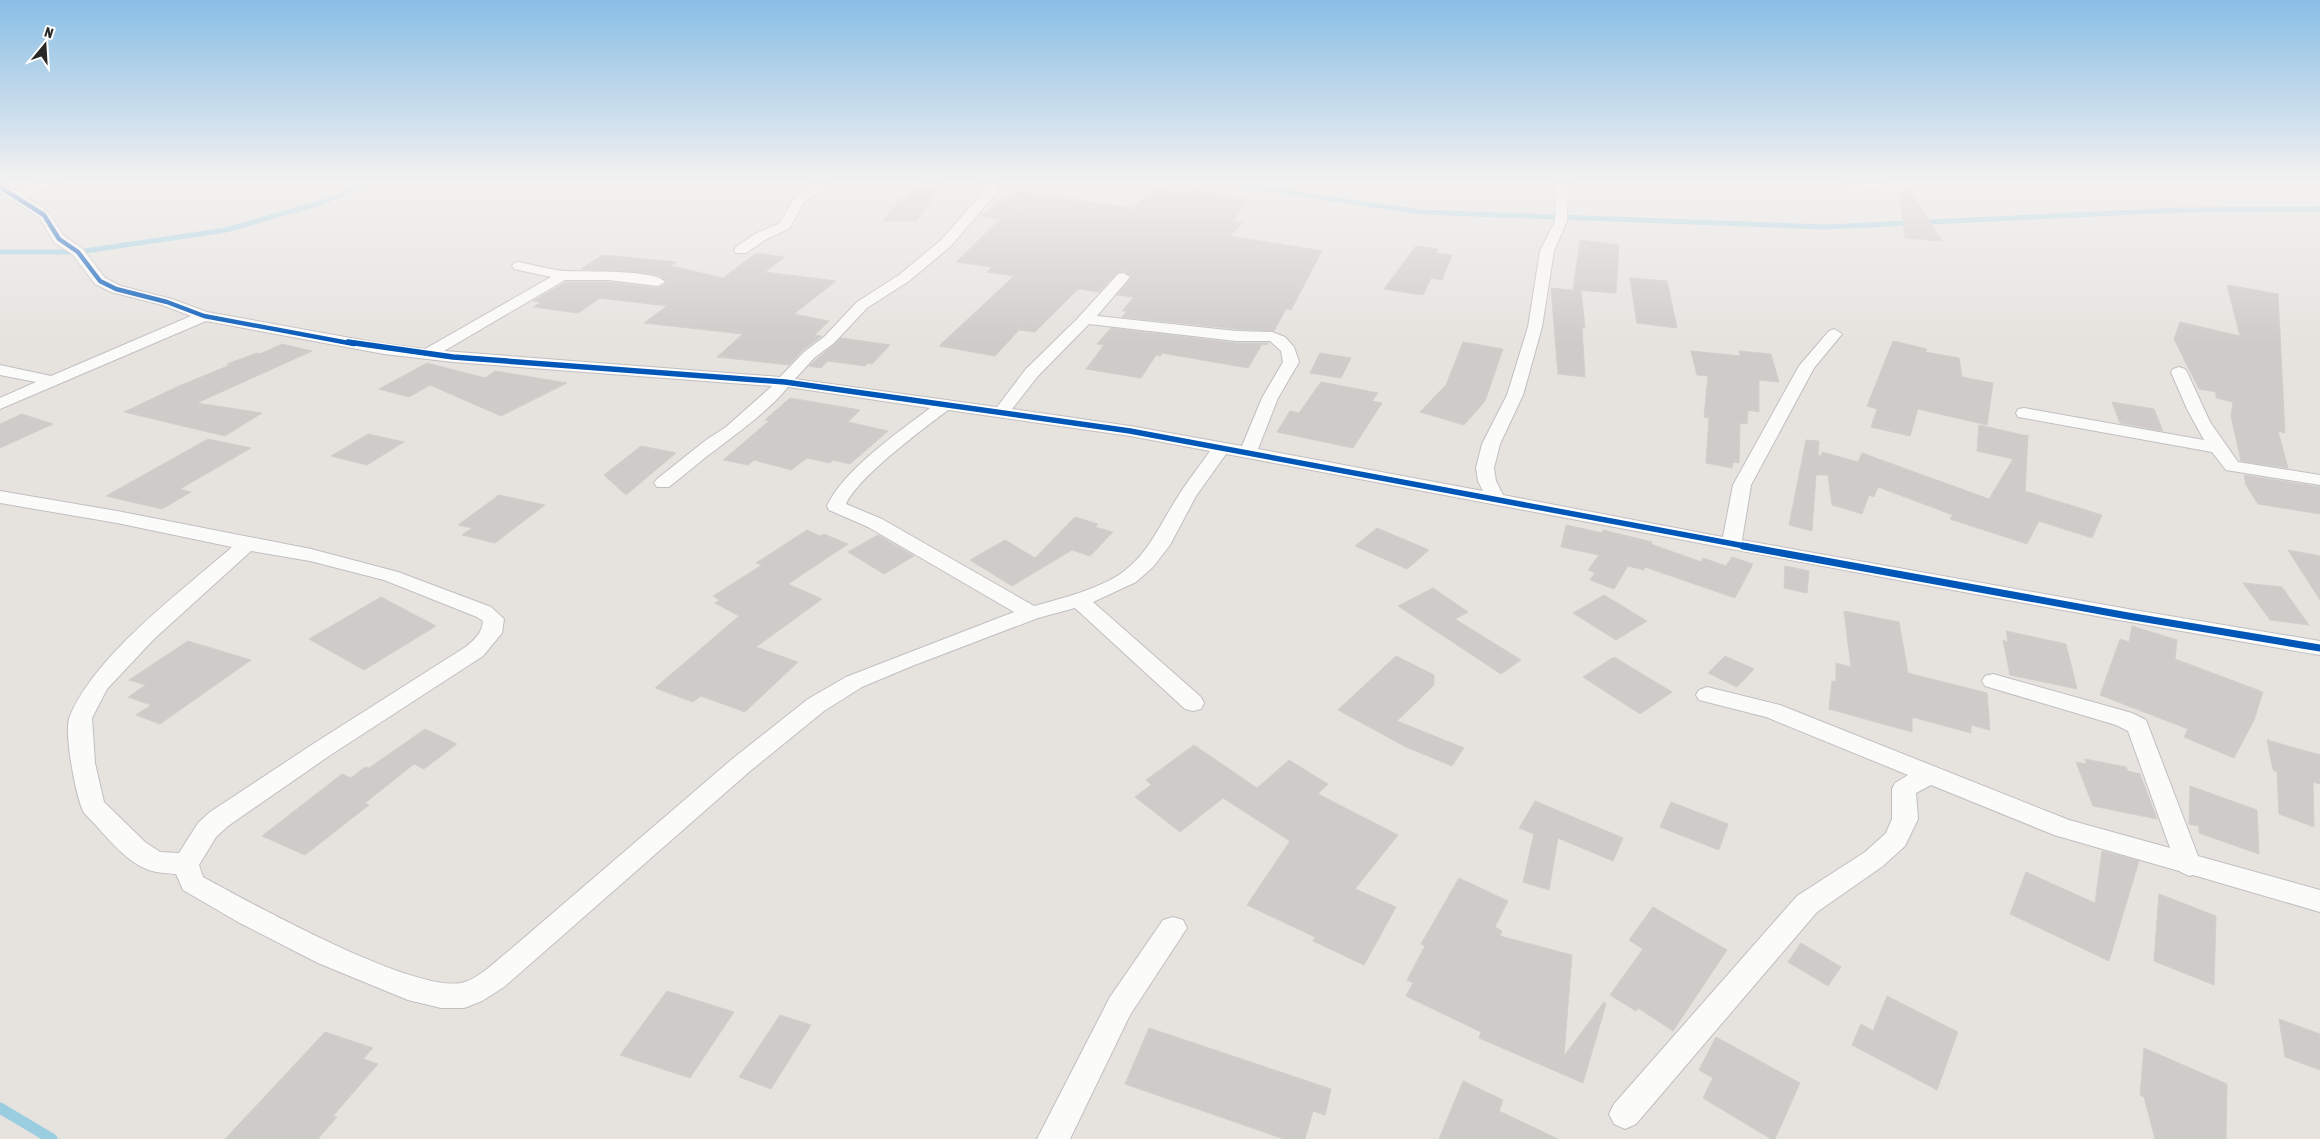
<svg xmlns="http://www.w3.org/2000/svg" width="2320" height="1139" viewBox="0 0 2320 1139" font-family="'Asap Condensed',sans-serif">
	<style>
		.lines { fill: none; stroke-linecap: round; stroke-linejoin: round }
		.stream-far1 { stroke: #9bcde0; stroke-width: 5 }
		.stream { stroke: #9bcde0; stroke-width: 11 }
		.building { fill: #cecbc8; stroke: #d1cfcb }
		.minor-casing { stroke: #c1bfc0; stroke-width: 2 }
		.minor { fill: #fbfbfa; fill-rule: evenodd }
		.cycleway-far2-casing { stroke: #fff; stroke-width: 6 }
		.cycleway-far1-casing { stroke: #fff; stroke-width: 8 }
		.cycleway-casing { stroke: #fff; stroke-width: 10 }
		.cycleway-far2 { stroke: #0057b8; stroke-width: 4.5 }
		.cycleway-far1 { stroke: #0057b8; stroke-width: 5.5 }
		.cycleway { stroke: #0057b8; stroke-width: 7 }
	</style>
	<rect width="100%" height="100%" fill="#e6e3df"/>
	<g class="lines">
		<g class="stream-far1">
			<path d="M1225,183L1420,212L1826,227L2180,210L2320,209"/>
			<path d="M0,252H78L226,230L323,202L369,183"/>
		</g>
		<path class="stream" d="M0,1108L52,1139"/>
	</g>
	<g class="building">
		<path d="M920,183H944L916,221H883L902,197L907,198Z"/>
		<path d="M1908,188L1942,241L1905,238L1899,194Z"/>
		<path d="M1154,189L1186,193L1192,190L1218,193L1215,197L1247,200L1233,221L1242,223L1230,236L1322,251L1291,310L1286,309L1274,331L1236,329L1122,317L1127,311H1122L1134,297L1117,295L1132,277L1123,271L1117,273L1099,292L1078,289L1035,332L1019,330L995,356L939,346L1014,276L987,272L992,267L956,262L1001,219L981,216L1015,191L1132,208Z"/>
		<path d="M1580,240L1619,245L1616,293L1573,290Z"/>
		<path d="M1416,246L1438,249L1436,253L1452,255L1442,280L1431,278L1423,295L1384,289Z"/>
		<path d="M756,253L785,257L765,272L836,281L794,314L829,321L815,335L822,336L803,350L789,365L717,357L743,334L644,323L667,306L600,298L578,313L533,307L541,302L533,301L566,282H608L658,288L667,283L660,276L648,273L581,269L603,255L676,262L671,266L723,278Z"/>
		<path d="M1630,278L1667,281L1677,328L1637,323Z"/>
		<path d="M2227,285L2278,294L2285,433L2278,431L2288,468L2241,461L2231,416L2233,402L2216,398V392L2199,389L2174,339L2180,322L2240,336Z"/>
		<path d="M1551,288L1581,291L1585,328H1582L1585,377L1558,374Z"/>
		<path d="M1111,328L1236,343H1268L1267,345L1262,344L1248,368L1162,353L1160,356L1156,355L1141,378L1086,369L1104,345L1097,344Z"/>
		<path d="M841,338L890,345L872,364L868,363L865,366L828,361L821,368L809,366Z"/>
		<path d="M1893,341L1927,349L1925,352L1959,358L1962,377L1993,383L1987,425L1918,409L1910,436L1871,427L1877,409L1867,406Z"/>
		<path d="M1463,342L1503,349L1485,401L1464,425L1420,412L1446,385Z"/>
		<path d="M282,344L312,351L197,403L262,413L225,436L124,412L179,386L230,365L227,364L257,353L260,354Z"/>
		<path d="M1691,351L1740,356L1739,351L1771,354L1779,382L1759,380V412L1748,410L1747,424L1740,423L1739,463L1733,462L1732,468L1706,463L1709,418L1704,417L1708,376L1697,375Z"/>
		<path d="M1320,353L1351,358L1341,378L1310,373Z"/>
		<path d="M427,363L485,378L495,371L567,383L501,416L430,385L409,397L379,389Z"/>
		<path d="M1321,382L1378,393L1372,401L1382,403L1353,448L1277,432L1290,411L1299,413Z"/>
		<path d="M790,398L860,410L848,422L888,431L850,464L833,460L830,463L807,458L791,470L754,460L748,465L723,460L769,421L765,420Z"/>
		<path d="M2112,402L2154,409L2163,431L2120,423Z"/>
		<path d="M22,414L53,424L0,448V424Z"/>
		<path d="M1979,425L2027,436L2028,434L2025,491L2102,515L2092,538L2039,521L2027,544L1950,519L1953,515L1878,487L1874,497L1869,495L1862,514L1832,505L1828,475H1816L1812,531L1789,525L1806,440L1819,441L1818,455L1821,456L1822,452L1858,462L1862,453L1989,499L2013,459L1977,451Z"/>
		<path d="M368,434L404,442L367,465L331,456Z"/>
		<path d="M208,439L251,448L180,489L191,492L162,509L106,496Z"/>
		<path d="M641,446L676,453L626,495L604,475Z"/>
		<path d="M2244,475L2320,487V514L2258,504L2246,485Z"/>
		<path d="M499,495L545,505L495,543L462,535L472,528L458,525Z"/>
		<path d="M1075,517L1098,524L1095,527L1113,532L1090,556L1072,550L1012,586L970,560L1005,540L1035,558Z"/>
		<path d="M1566,525L1602,533L1603,530L1652,542L1651,544L1701,562L1703,558L1726,566L1732,557L1753,564L1735,598L1645,567L1644,570L1628,566L1614,589L1590,580L1595,573L1588,570L1599,555L1561,547Z"/>
		<path d="M1377,528L1429,550L1407,569L1355,546Z"/>
		<path d="M807,530L820,536L824,534L848,544L788,584L822,599L756,647L798,662L745,712L701,696L693,702L655,688L739,616L715,603L720,600L713,596L762,565L756,563Z"/>
		<path d="M878,535L914,556L884,574L848,552Z"/>
		<path d="M2288,550L2320,556V600Z"/>
		<path d="M1785,566L1809,571L1807,593L1784,588Z"/>
		<path d="M2243,583L2282,587L2309,625L2270,620Z"/>
		<path d="M1433,588L1468,612L1455,619L1521,660L1501,674L1398,606Z"/>
		<path d="M1604,595L1647,621L1616,640L1573,613Z"/>
		<path d="M381,597L436,626L364,670L309,639Z"/>
		<path d="M1844,611L1899,622L1908,673L1987,693L1990,730L1971,725V733L1912,717V732L1829,709L1832,681L1836,682V663L1851,667Z"/>
		<path d="M2132,626L2177,640L2175,659L2263,692L2254,720L2234,758L2184,737L2188,729L2100,695L2120,639L2129,642Z"/>
		<path d="M2006,631L2066,644L2077,689L2010,675L2003,640L2008,642Z"/>
		<path d="M188,641L251,660L160,724L136,715L151,705L128,697L146,685L129,680Z"/>
		<path d="M1396,656L1434,675V685L1397,721L1464,748L1452,766L1406,747L1338,710Z"/>
		<path d="M1725,656L1754,669L1737,687L1708,673Z"/>
		<path d="M1614,657L1672,692L1640,714L1583,677Z"/>
		<path d="M425,729L457,744L424,769L414,764L365,803L369,805L305,855L262,836L342,774L351,778L365,767L369,768Z"/>
		<path d="M2267,740L2320,755V784L2313,782L2314,827L2279,814L2277,772L2273,770Z"/>
		<path d="M1194,745L1257,788L1289,760L1328,784L1318,794L1398,835L1355,889L1396,907L1364,965L1313,941L1315,937L1247,905L1290,841L1223,798L1180,832L1135,797L1151,785L1146,780Z"/>
		<path d="M2085,759L2126,767L2128,771L2140,774L2157,819L2093,806L2076,762L2087,764Z"/>
		<path d="M2190,786L2257,810L2259,854L2199,833V826L2189,824Z"/>
		<path d="M1535,801L1623,838L1613,861L1558,838L1549,890L1523,882L1534,834L1519,828Z"/>
		<path d="M1671,802L1728,824L1719,850L1660,827Z"/>
		<path d="M2102,851L2139,861L2109,961L2010,914L2026,872L2095,903Z"/>
		<path d="M1459,878L1508,901L1495,927L1502,931L1500,936L1572,955L1564,1056L1604,1002L1606,1004L1583,1083L1479,1038L1481,1032L1406,996L1413,983L1407,980L1425,946L1421,944Z"/>
		<path d="M2159,894L2216,916L2214,985L2154,961Z"/>
		<path d="M1653,907L1727,950L1673,1031L1638,1008L1636,1011L1610,995L1643,949L1629,940Z"/>
		<path d="M1801,943L1841,967L1828,986L1788,962Z"/>
		<path d="M667,991L734,1012L690,1078L620,1055Z"/>
		<path d="M1887,996L1958,1032L1937,1090L1852,1045L1861,1024L1873,1031Z"/>
		<path d="M780,1015L811,1025L771,1089L739,1077Z"/>
		<path d="M2279,1019L2320,1034V1070L2285,1057Z"/>
		<path d="M1149,1028L1331,1089L1325,1115L1313,1111L1305,1139H1284L1125,1084Z"/>
		<path d="M325,1032L373,1048L363,1059L378,1064L333,1116L337,1117L318,1139H225Z"/>
		<path d="M1716,1037L1800,1083L1775,1139H1771L1703,1098L1713,1078L1699,1070Z"/>
		<path d="M2144,1048L2227,1084L2226,1139H2155L2144,1097L2140,1095Z"/>
		<path d="M1463,1081L1503,1100L1499,1111L1558,1139H1439Z"/>
	</g>
	<g class="lines">
		<defs>
			<g id="minor">
				<path d="M0,183L18,192L42,183H60L26,197L48,212L64,236L83,249L105,278L121,286L172,299L207,312L384,344L425,349L551,277L514,269L512,266L514,263L519,262C534,265 551,270 565,271C583,272 655,269 665,282L658,286L608,280H565L444,351L780,377L804,352L824,337L857,302L899,275L941,240L987,188L982,183H998L997,192L951,246L909,281L867,308L834,343L814,358L795,379L997,407L1026,369L1077,319L1118,274L1123,273L1130,277L1097,316L1236,331L1272,332L1285,337L1294,347L1299,362L1278,398L1258,449L1483,491L1478,481L1476,468L1482,444L1507,395L1528,327L1540,251L1555,221L1556,183H1568L1567,221L1554,251L1542,327L1523,395L1500,444L1494,468L1496,481L1503,495L1723,537L1733,485L1799,366L1829,331L1834,329L1842,334L1814,368L1751,485L1742,540L2128,609L2320,641V655C1954,593 1590,522 1226,454L1196,496L1170,545L1153,567L1136,582L1093,602L1201,697L1204,703L1201,709L1193,711L1185,709L1075,608L1038,618L912,666L862,687L824,711L749,772L504,987L482,1001L464,1008H441L408,1000L318,963L238,922L183,890L176,874C167,873 157,873 149,870C123,861 103,831 84,813C76,798 63,730 70,716C96,654 182,591 232,547L117,523L0,503V491L117,511L311,549L398,572L491,607L504,619L502,633L483,656L329,756L228,826L216,837L199,865L203,877C249,902 419,997 465,982C482,976 497,960 511,949L731,760L808,699L846,677L1014,612L868,527L829,510L827,506C843,470 899,432 930,408L788,387C768,411 743,429 718,448C701,460 686,474 669,487H657L654,483L657,479L706,440L726,427L772,386L453,362L384,354L206,321L0,409V398L36,382L0,375V365L51,376L191,316L162,305L111,292L95,284L73,255L54,242L39,217L0,192ZM1089,324L1236,341H1270L1281,351L1283,362L1262,398L1242,446L1130,426L1012,409L1038,376ZM948,410L1130,436L1210,451C1200,466 1188,480 1179,495C1161,522 1150,552 1123,572C1102,588 1060,599 1034,606L882,519L846,504C858,477 923,429 948,410ZM251,551L310,561L384,580L477,617L483,621C482,633 476,638 467,646L313,744L210,812L198,823L179,853L160,852L145,842L104,802L95,763L92,718L107,689L154,639Z"/>
				<path d="M815,183H829L803,203L790,228L765,240L746,253H736L734,250L736,247L755,234L780,223L794,198Z"/>
				<path d="M1841,183L1904,185L1906,188L1900,192L1847,187Z"/>
				<path d="M2179,367L2185,369L2187,372L2210,422L2238,462L2320,475V485L2226,470L2212,452L2024,418L2018,417L2016,413L2018,409L2024,408L2204,440L2187,409L2171,372L2173,369Z"/>
				<path d="M1993,674L2132,713L2146,720L2198,856L2320,890V912L2193,875L2189,876L2179,871L2054,835L1931,785L1916,793L1918,819L1905,846L1883,866L1817,912L1636,1124L1625,1129L1614,1124L1609,1114L1614,1104L1797,896L1865,852L1886,833L1892,819V789L1895,783L1908,775L1766,717L1699,700L1696,695L1699,690L1707,687L1780,705L2069,820L2170,848L2128,731L2116,725L1985,686L1982,681L1985,676Z"/>
				<path d="M1173,917L1183,920L1187,928L1130,1015L1070,1139H1037L1110,997L1163,920Z"/>
			</g>
		</defs>
		<use href="#minor" class="minor-casing"/>
		<use href="#minor" class="minor"/>
		<defs>
			<path id="cycleway-far2" d="M0,187L44,215L59,239L78,252L100,281L116,289L167,302L204,316L354,344"/>
			<path id="cycleway-far1" d="M348,342L453,357L785,382L1130,431L1750,547"/>
			<path id="cycleway" d="M1743,546L2128,616L2320,648"/>
		</defs>
		<use href="#cycleway-far2" class="cycleway-far2-casing"/>
		<use href="#cycleway-far1" class="cycleway-far1-casing"/>
		<use href="#cycleway" class="cycleway-casing"/>
		<use href="#cycleway-far2" class="cycleway-far2"/>
		<use href="#cycleway-far1" class="cycleway-far1"/>
		<use href="#cycleway" class="cycleway"/>
	</g>
	<linearGradient id="sky" x2="0" y2="1"><stop stop-color="#89bee5"/><stop offset="0.53" stop-color="#f4f2f1"/><stop offset="1" stop-color="#f4f2f1" stop-opacity="0"/></linearGradient>
	<rect width="2320" height="343" fill="url(#sky)"/>
	<g transform="translate(45 45) rotate(18)" stroke="#ffffff" stroke-width="4" paint-order="stroke">
	<path d="M0-4L9 19L0 12L-9 19Z" fill="#292929"/>
	<text y="-8" font-size="14" font-weight="bold" text-anchor="middle" fill="#292929">N</text>
	</g>
</svg>
